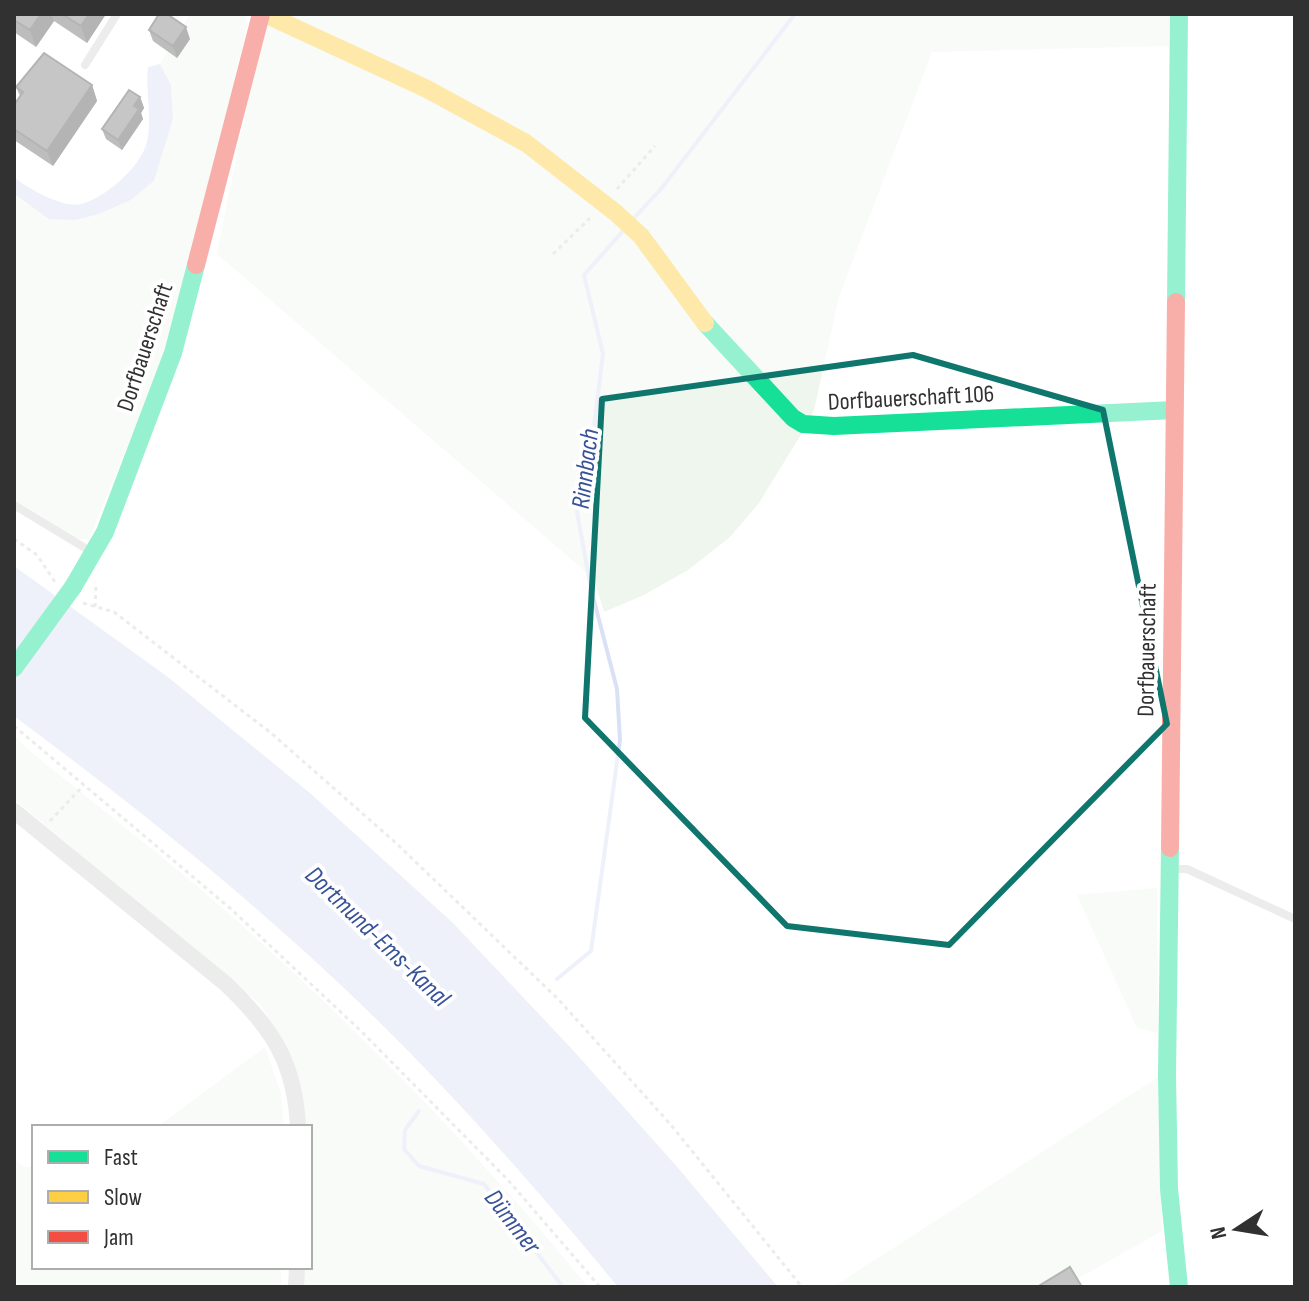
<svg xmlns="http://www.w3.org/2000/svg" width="1309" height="1301" viewBox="0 0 1309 1301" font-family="'Sofia Sans Condensed',sans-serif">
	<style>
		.green { fill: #eff6ed }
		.water { fill: #dae1f4 }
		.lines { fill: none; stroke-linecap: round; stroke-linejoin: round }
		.stream { stroke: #dae1f4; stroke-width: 4 }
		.path { stroke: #d5d5d5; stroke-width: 3; stroke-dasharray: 4 4; stroke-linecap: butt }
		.lane { stroke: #d5d5d5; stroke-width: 8 }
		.street { stroke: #d5d5d5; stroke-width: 16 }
		.fast { stroke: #16e098; stroke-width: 18 }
		.slow { stroke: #ffcf43; stroke-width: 18 }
		.jam { stroke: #f24e42; stroke-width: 18 }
		.fast-bridge { stroke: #16e098; stroke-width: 18 }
		.wall { fill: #6e6e6e }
		.shaded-wall { fill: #5a5a5a }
		.building { fill: #808080; stroke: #5a5a5a; stroke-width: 2 }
		.marked { fill: none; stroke: #0f766e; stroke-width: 6; stroke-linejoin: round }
		.labels { text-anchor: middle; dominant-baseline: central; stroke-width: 8; stroke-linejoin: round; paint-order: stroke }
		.street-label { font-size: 24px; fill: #313131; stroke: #fff }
		.water-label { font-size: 26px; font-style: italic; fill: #38529a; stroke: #fff }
	</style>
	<rect width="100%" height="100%" fill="#fff"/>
	<g class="green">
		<path d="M190,14H246L247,29L166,352L89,539H77L14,500V194L27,205L99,214L131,200L154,181L173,119L171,85L160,64Z"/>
		<path d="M258,14H1170L1169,46L932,52L839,297L814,410L805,428L759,503L729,538L688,570L644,595L604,612L594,579L217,254L258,50Z"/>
		<path d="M14,734L25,747C92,802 162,855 227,912C357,1027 478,1152 588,1287H298L299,1267H310V1127H301L288,1052L261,1005L14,799Z"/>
		<path d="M1157,888L1158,1033L1137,1028L1077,895Z"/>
		<path d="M265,1047L281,1094L284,1127H157Z"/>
		<path d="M1158,1077L1162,1231L1063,1287H833Z"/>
		<path d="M14,1159L25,1167H34V1267H281V1287H14Z"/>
	</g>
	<g class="water">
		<path d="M160,64L171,85L173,119L154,181L131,200L99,214L75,220L49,219L14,194V177C27,188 64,209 81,204C105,198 136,170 145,148C154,127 145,92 148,67Z"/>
		<path d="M14,566L168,677L310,793L453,923L572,1049L679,1169L778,1287H618C541,1194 460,1101 373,1016C262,907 139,809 14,716Z"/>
	</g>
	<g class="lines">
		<g class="stream">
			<path d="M633,219L661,189L795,14"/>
			<path d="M557,979L591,951L620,740L617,689L591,589L577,512L593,435L603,354L584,275L622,232"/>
			<path d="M419,1111L405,1130L404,1149L419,1166L484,1184L563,1287"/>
		</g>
		<g class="path">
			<path d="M617,189L655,146"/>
			<path d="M553,254L590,218"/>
			<path d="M14,539L37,555L55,582"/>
			<path d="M83,603L114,612L271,733L396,843L559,1000L671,1125L802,1287"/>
			<path d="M95,607L96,587"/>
			<path d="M14,726L231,909L361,1031L508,1180L600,1287"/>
			<path d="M50,821L83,786"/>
		</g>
		<g class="lane">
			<path d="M85,65L117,14"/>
			<path d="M14,505L90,551"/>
			<path d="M1173,869H1187L1295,919"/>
		</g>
		<g class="street">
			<path d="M14,811L226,984C272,1028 295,1062 298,1127"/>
			<path d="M296,1287L297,1267"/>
		</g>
		<g class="fast">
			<path d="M1176,302L1179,14"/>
			<path d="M705,323L793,418L803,424L834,426L1174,410"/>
			<path d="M73,587L105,532L173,353L196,265"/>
			<path d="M1170,848L1167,1075L1169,1189L1179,1287"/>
		</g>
		<path class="slow" d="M265,14L427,89L526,143L616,213L641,236L705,323"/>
		<g class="jam">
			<path d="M196,265L261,14"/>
			<path d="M1170,848L1176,302"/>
		</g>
		<path class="fast-bridge" d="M14,668L73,587"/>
	</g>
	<g class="wall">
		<path d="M14,14H106L87,43L54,21L36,47L14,32Z"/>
		<path d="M149,30L190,39L177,58L153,41Z"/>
		<path d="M92,85L97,101L53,166L14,140V105L20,96L16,87Z"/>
		<path d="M140,97L144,108L141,113L143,119L122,150L106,139L102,129Z"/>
	</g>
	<g class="shaded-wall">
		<path d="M41,14H51L54,21L36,47L30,30Z"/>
		<path d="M89,14H106L87,43L81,26Z"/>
		<path d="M186,27L190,39L177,58L173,46Z"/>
		<path d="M92,85L97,101L53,166L47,151Z"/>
		<path d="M140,97L144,108L141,113L143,119L122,150L118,140Z"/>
	</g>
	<g class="building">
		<path d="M14,14H41L30,30L14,20Z"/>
		<path d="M62,14H89L81,26Z"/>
		<path d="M159,14H167L186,27L173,46L149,30Z"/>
		<path d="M44,53L92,85L47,151L14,129V105L23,92L16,87Z"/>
		<path d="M129,90L140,97L134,106L139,109L118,140L102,129Z"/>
		<path d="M1070,1267L1082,1287H1037Z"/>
	</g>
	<path d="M0 0H1309V1301H0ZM913,355L1103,410L1167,724L949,945L787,926L585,718L602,399Z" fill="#fff" fill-opacity=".55" fill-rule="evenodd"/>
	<path class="marked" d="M913,355L1103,410L1167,724L949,945L787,926L585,718L602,399Z"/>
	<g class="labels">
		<g class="street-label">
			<text transform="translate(145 347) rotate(-72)">Dorfbauerschaft</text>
			<text transform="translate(911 398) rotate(-3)">Dorfbauerschaft 106</text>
			<text transform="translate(1147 650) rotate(-89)">Dorfbauerschaft</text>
		</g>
		<g class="water-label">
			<text transform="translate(586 469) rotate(-83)">Rinnbach</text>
			<text transform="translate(377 937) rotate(44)">Dortmund-Ems-Kanal</text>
			<text transform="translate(512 1222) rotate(52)">Dümmer</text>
		</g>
	</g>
	<rect width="1309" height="1301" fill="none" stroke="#313131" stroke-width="32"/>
	<rect x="32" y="1125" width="280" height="144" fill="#ffffff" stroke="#adadad" stroke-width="2"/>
	<rect x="48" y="1151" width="40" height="12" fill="#16e098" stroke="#adadad" stroke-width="2"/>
	<text x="104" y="1165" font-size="24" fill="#313131">Fast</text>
	<rect x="48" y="1191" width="40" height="12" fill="#ffcf43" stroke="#adadad" stroke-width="2"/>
	<text x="104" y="1205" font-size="24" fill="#313131">Slow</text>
	<rect x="48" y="1231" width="40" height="12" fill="#f24e42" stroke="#adadad" stroke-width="2"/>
	<text x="104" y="1245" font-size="24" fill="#313131">Jam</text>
	<g transform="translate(1237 1229) rotate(258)" stroke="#ffffff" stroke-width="6" paint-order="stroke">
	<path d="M0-6L14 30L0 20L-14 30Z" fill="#313131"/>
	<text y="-12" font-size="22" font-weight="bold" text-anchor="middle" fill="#313131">N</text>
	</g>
</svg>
